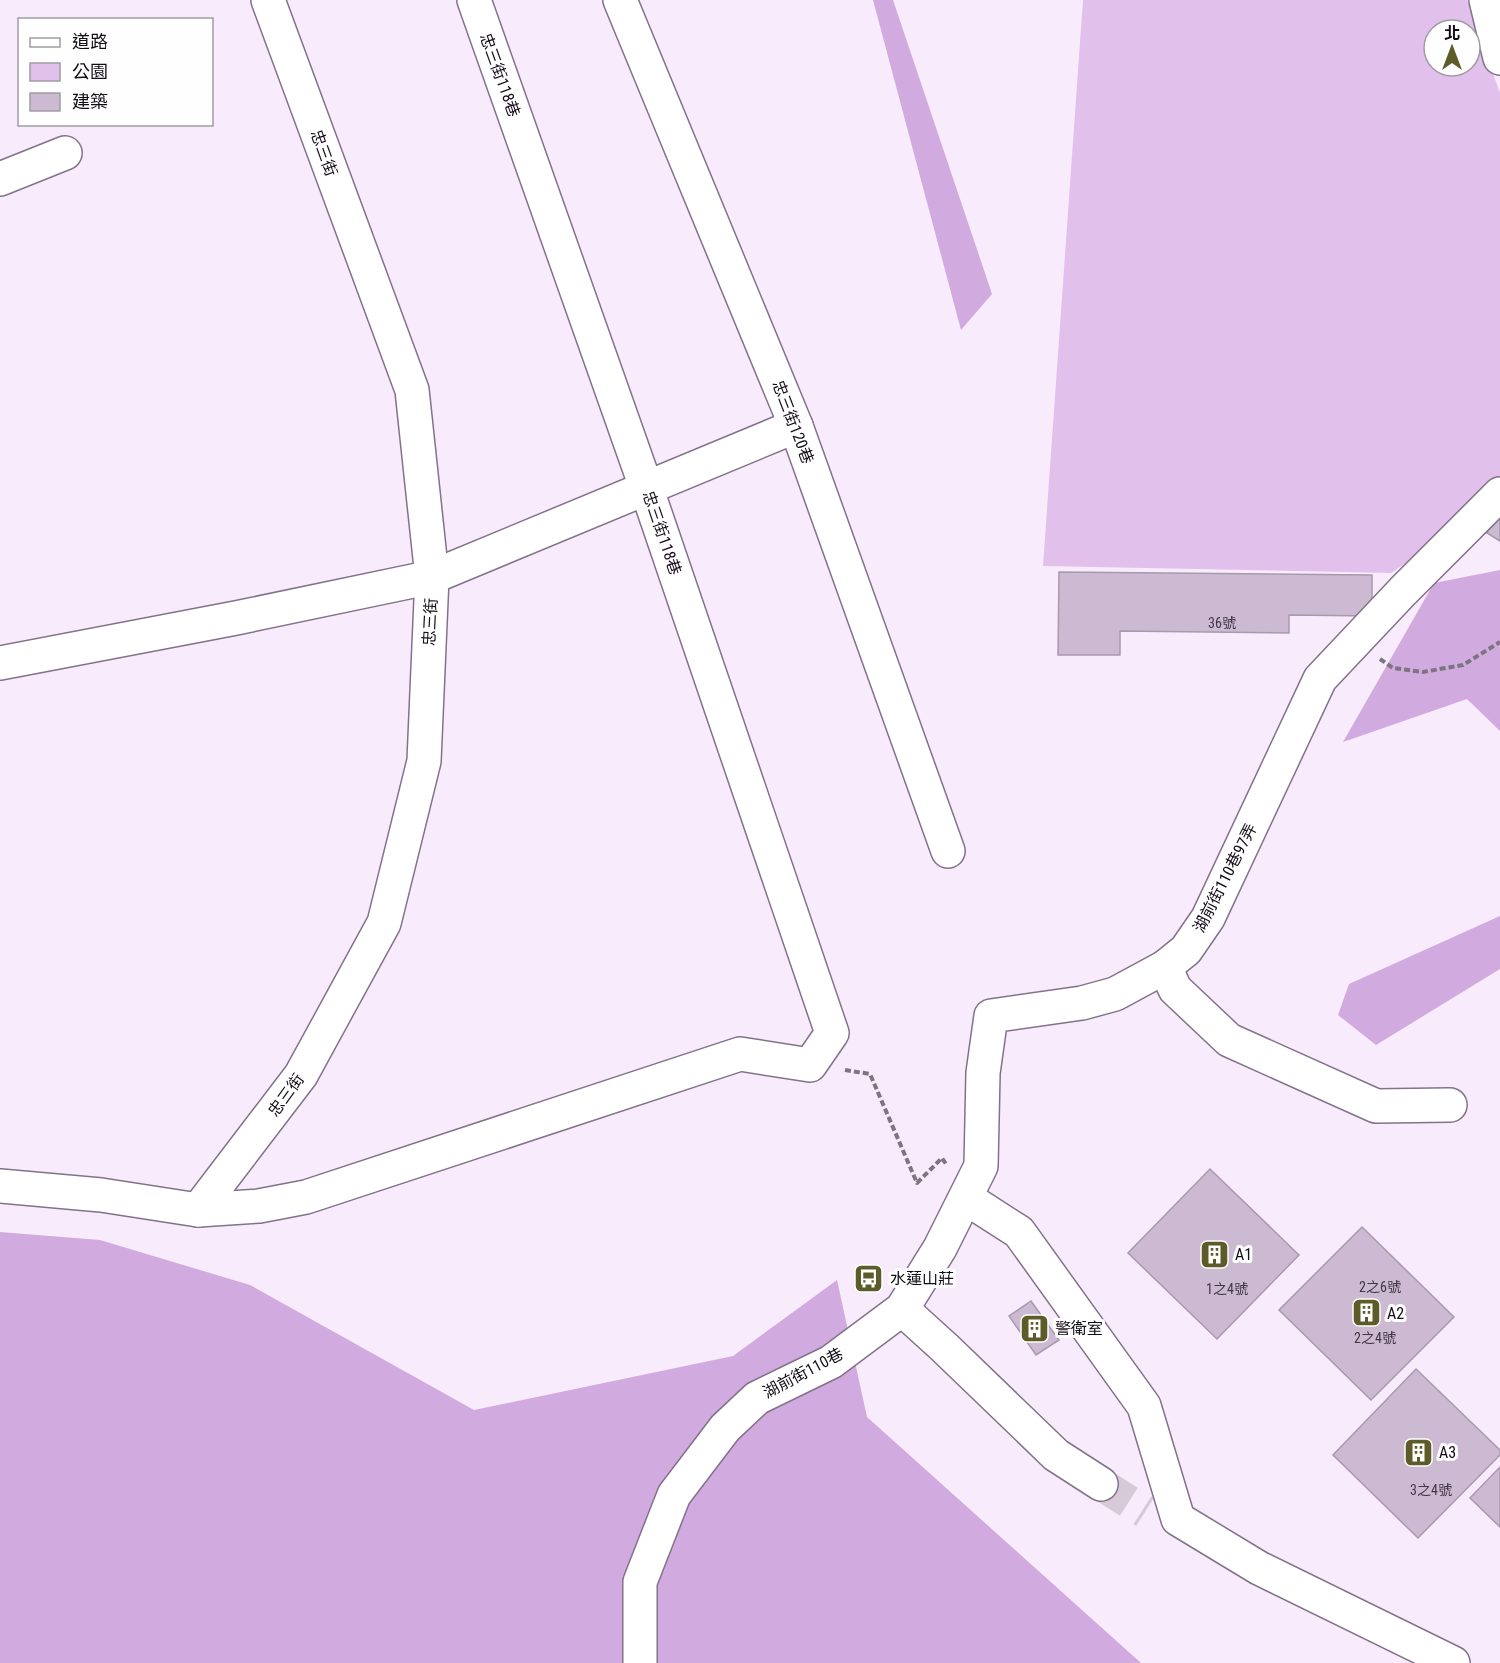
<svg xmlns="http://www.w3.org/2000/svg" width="1500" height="1663" viewBox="0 0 1500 1663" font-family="'Roboto Condensed','Noto Sans TC',sans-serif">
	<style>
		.green { fill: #e1c0ec; fill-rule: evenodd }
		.forest { fill: #d1aadf }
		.building { fill: #ccb9d2; stroke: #aa98b1; stroke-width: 1.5 }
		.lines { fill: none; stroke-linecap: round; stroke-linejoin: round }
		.minor-tunnel { stroke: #d6cad9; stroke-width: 33; stroke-dasharray: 33 16; stroke-linecap: butt }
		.minor-casing { stroke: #83728a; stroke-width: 36 }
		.path { stroke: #7d7480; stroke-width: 4; stroke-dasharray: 6 3; stroke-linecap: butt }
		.minor { stroke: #fff; stroke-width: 33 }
		.labels { text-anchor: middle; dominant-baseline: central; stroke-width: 6; stroke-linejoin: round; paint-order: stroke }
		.number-label { font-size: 14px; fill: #403744 }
		.street-label { font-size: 16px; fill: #120c15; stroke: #fefefe }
		.poi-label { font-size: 16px; fill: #120c15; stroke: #fefefe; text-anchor: start }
	</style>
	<rect width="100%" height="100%" fill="#f8ecfc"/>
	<path class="green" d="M1083,0H1467L1500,93V480L1481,513L1391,573L1043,566ZM1434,30H1470V66H1434Z"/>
	<g class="forest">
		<path d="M873,0H893L992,294L961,330Z"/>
		<path d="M1500,570V731L1467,699L1343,742L1434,583Z"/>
		<path d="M1500,916V969L1376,1045L1338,1015L1349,984Z"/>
		<path d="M0,1232L100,1240L250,1285L474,1410L733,1356L837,1280L867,1417L1141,1663H0Z"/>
	</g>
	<g class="building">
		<path d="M1500,510V541L1487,533Z"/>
		<path d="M1059,572L1372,575V616L1289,615V633L1120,631V655H1058Z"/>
		<path d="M1210,1169L1299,1255L1217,1339L1128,1253Z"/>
		<path d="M1362,1227L1454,1317L1371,1400L1279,1310Z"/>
		<path d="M1031,1301L1059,1340L1036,1355L1009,1316Z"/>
		<path d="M1416,1369L1500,1450V1455L1418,1538L1333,1455Z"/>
		<path d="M1500,1467V1527L1470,1498Z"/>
	</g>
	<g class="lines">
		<path class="minor-tunnel" d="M1101,1484L1145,1512"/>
		<defs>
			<g id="minor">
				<path d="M620,0L796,426L948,851"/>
				<path d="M1486,0L1500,58"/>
				<path d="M0,179L65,153"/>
				<path d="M0,663L236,618L432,577L796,426"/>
				<path d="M1165,967L1175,989L1229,1040L1376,1106L1450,1105"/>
				<path d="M0,1186L101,1195L198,1210L301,1075L384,923L424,761L432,577L412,390L268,0"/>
				<path d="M966,1198L1019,1232L1144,1406L1178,1519L1259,1568L1453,1663"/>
				<path d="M198,1210L259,1206L306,1197L740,1054L810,1065L832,1033L646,487L474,0"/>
				<path d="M902,1309L945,1348L1056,1455L1101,1484"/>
				<path d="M640,1663V1582L674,1495L725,1428L757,1398L831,1362L902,1309L940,1248L981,1166L983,1073L991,1016L1082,1003L1115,994L1165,967L1186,950L1208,918L1320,679L1403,591L1500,494"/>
			</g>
		</defs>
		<use href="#minor" class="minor-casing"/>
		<g class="path">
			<path d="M1380,659L1393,668L1423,672L1463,665L1500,642"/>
			<path d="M845,1070L870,1074L917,1183L942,1158L946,1164"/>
		</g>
		<use href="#minor" class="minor"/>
	</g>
	<defs>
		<symbol id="building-square" viewBox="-11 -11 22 22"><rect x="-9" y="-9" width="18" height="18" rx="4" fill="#5d5b28" stroke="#fefefe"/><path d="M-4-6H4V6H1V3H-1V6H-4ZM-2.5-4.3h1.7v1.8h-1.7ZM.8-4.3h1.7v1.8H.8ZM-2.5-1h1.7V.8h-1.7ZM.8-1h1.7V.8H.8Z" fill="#fff"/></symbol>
		<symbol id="bus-square" viewBox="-11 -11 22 22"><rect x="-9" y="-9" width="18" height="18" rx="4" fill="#5d5b28" stroke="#fefefe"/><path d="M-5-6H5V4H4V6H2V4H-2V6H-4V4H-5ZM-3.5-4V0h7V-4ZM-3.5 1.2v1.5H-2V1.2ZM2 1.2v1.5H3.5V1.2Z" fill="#fff"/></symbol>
	</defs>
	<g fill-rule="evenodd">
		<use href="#building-square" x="1198" y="1238" width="33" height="33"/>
		<use href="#bus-square" x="852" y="1262" width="33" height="33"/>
		<use href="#building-square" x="1350" y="1296" width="33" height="33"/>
		<use href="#building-square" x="1018" y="1312" width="33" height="33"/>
		<use href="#building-square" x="1402" y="1436" width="33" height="33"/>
	</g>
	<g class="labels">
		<g class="number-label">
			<text x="1222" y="623">36號</text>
			<text x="1380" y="1287">2之6號</text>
			<text x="1227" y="1289">1之4號</text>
			<text x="1375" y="1338">2之4號</text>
			<text x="1431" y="1490">3之4號</text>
		</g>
		<g class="street-label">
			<text transform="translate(500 75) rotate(70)">忠三街118巷</text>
			<text transform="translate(324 153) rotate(70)">忠三街</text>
			<text transform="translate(793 422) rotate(69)">忠三街120巷</text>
			<text transform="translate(662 533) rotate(71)">忠三街118巷</text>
			<text transform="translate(430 622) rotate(-87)">忠三街</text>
			<text transform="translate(1225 878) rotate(-63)">湖前街110巷97弄</text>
			<text transform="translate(286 1095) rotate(-54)">忠三街</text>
			<text transform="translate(803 1373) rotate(-28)">湖前街110巷</text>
		</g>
		<g class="poi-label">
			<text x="1235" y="1254">A1</text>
			<text x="890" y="1278">水蓮山莊</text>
			<text x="1387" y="1313">A2</text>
			<text x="1055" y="1328">警衛室</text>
			<text x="1439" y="1452">A3</text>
		</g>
	</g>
	<rect x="18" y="18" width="195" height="108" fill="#fefefe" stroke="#a09da1" stroke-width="1.5"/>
	<rect x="30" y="38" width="30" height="9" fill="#ffffff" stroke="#a09da1" stroke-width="1.5"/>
	<text x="72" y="48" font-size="18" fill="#120c15">道路</text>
	<rect x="30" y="63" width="30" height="18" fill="#e1c0ec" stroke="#a09da1" stroke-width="1.5"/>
	<text x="72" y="78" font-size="18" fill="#120c15">公園</text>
	<rect x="30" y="93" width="30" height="18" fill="#ccb9d2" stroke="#a09da1" stroke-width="1.5"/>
	<text x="72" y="108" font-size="18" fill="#120c15">建築</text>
	<g transform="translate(1452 48)"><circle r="28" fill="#fefefe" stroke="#a09da1" stroke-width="1.5"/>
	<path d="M0-4.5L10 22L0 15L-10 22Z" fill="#5d5b28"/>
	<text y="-9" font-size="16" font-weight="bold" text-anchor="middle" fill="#120c15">北</text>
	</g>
</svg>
